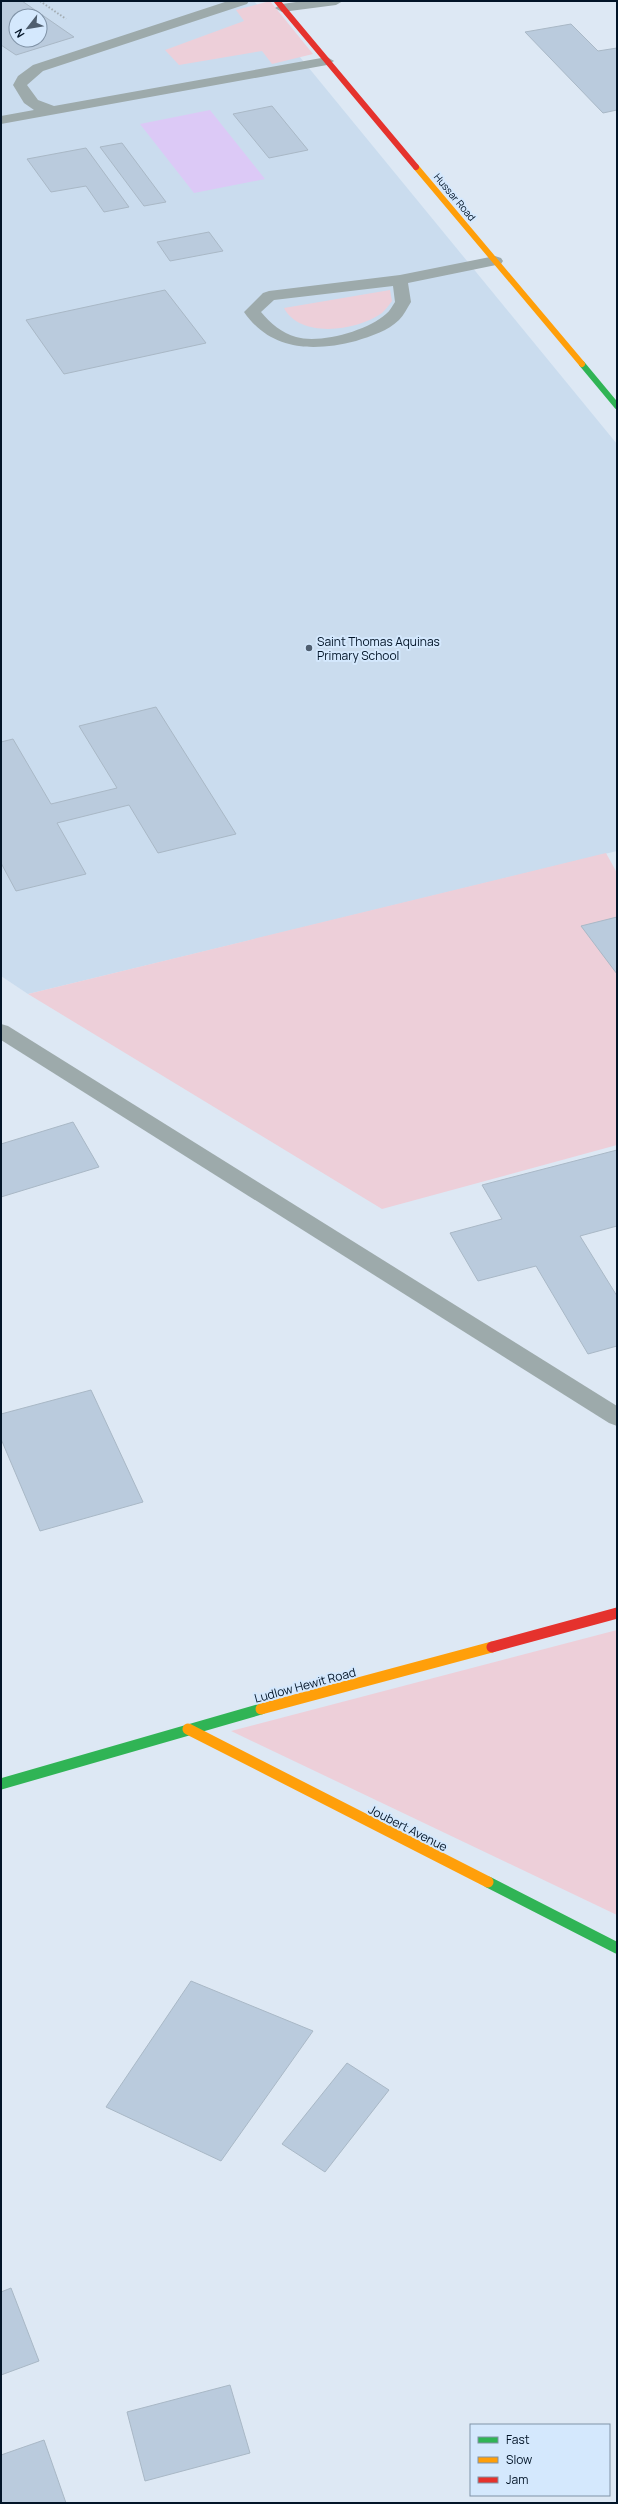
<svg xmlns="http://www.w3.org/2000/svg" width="618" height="2504" viewBox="0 0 618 2504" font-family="Manrope,sans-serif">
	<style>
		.built { fill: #cadcee; fill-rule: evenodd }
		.green { fill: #edcfd9 }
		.water { fill: #dcc9f6 }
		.building { fill: #bacbdd; stroke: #a9b8c6; fill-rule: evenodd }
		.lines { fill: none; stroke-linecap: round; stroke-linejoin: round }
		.path { stroke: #a2acb2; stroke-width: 2; stroke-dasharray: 1.5 2; stroke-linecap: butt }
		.lane { fill: #9daaab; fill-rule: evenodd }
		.street { fill: #9daaab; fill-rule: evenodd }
		.fast-far1 { stroke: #30b455; stroke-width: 6 }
		.fast { stroke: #30b455; stroke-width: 11 }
		.slow-far1 { stroke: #ff9f0a; stroke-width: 6 }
		.slow { stroke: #ff9f0a; stroke-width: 11 }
		.jam-far1 { stroke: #e5322d; stroke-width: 6 }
		.jam { stroke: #e5322d; stroke-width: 11 }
		.poi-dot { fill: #4f5e6f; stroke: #d4e8fd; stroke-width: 1.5 }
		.labels { text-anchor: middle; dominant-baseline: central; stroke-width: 4; stroke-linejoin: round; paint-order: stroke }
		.far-street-label { font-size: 10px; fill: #021427; stroke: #d4e8fd }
		.poi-label { font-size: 12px; fill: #021427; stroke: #d4e8fd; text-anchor: start }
		.street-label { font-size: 12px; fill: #021427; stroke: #d4e8fd }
	</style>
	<rect width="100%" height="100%" fill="#dde8f4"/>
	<path class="built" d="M1,1H254L617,444V851L28,994L1,976ZM16,16H40V40H16Z"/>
	<g class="green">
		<path d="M270,1L313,54L272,64L262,51L179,65L165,50L244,21L236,10Z"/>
		<path d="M390,290L392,301C389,305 385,310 382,313C357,331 300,339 284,308Z"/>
		<path d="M606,853L617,873V1145L382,1209L28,994Z"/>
		<path d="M617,1630V1915L231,1731Z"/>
	</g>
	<path class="water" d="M210,110L265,179L194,193L140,124Z"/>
	<g class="building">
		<path d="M1,1H22L74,37L16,55L1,45ZM16,16H40V40H16Z"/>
		<path d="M571,24L598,51L617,48V110L603,113L525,32Z"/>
		<path d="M272,106L308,150L269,158L233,114Z"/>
		<path d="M122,143L166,202L144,206L100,147Z"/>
		<path d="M86,148L129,207L104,212L86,186L51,192L27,159Z"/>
		<path d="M209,232L223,251L170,261L157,242Z"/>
		<path d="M165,290L206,343L64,374L26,320Z"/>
		<path d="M156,707L236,834L158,853L129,805L57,823L86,874L16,891L1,863V742L13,739L51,804L117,788L79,726Z"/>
		<path d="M617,917V974L581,926Z"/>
		<path d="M73,1122L99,1167L1,1197V1144Z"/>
		<path d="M617,1150V1226L580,1236L617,1296V1346L588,1354L536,1266L478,1281L450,1233L502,1219L482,1185Z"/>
		<path d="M91,1390L143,1502L40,1531L1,1439V1414Z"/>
		<path d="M191,1981L313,2031L221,2161L106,2107Z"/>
		<path d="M347,2063L389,2090L325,2172L282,2144Z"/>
		<path d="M11,2288L39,2361L1,2375V2292Z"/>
		<path d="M230,2385L250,2453L145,2481L127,2412Z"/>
		<path d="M44,2440L66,2503H1V2455Z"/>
	</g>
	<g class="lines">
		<path class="path" d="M40,1L66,19"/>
		<g class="lane">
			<path d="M228,1H249L247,4L43,71L27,85L38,100L54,106L327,57L334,61L327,65L1,124V116L34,110L24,103L13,85L18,76L33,65Z"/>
			<path d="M495,256L501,258L503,261L501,264L408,283L411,302C407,308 404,315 399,320C388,331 371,336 356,341C313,352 271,351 244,312L263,293L269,291L400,275ZM393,286L395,302C392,306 390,311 386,314C367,331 320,344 296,337C282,333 270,323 261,312L274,300Z"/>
			<path d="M1,1024L8,1026L617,1406V1426L609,1423L1,1040Z"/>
		</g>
		<path class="street" d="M303,1H343L336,5L282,12L275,8L282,4Z"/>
		<path class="fast-far1" d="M582,364L617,406"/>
		<g class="fast">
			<path d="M1,1784L261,1709"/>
			<path d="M488,1882L617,1948"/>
		</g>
		<path class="slow-far1" d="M416,167L582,364"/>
		<g class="slow">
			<path d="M261,1709L492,1647"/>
			<path d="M188,1729L488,1882"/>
		</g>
		<path class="jam-far1" d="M277,1L416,167"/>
		<path class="jam" d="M492,1647L617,1613"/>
	</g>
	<circle class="poi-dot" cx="309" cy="648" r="4"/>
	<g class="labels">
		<g class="far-street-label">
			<text transform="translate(455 197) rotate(50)">Hussar Road</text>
		</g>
		<g class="poi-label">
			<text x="317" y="641">Saint Thomas Aquinas<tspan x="317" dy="14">Primary School</tspan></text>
		</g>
		<g class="street-label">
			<text transform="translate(305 1685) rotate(-15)">Ludlow Hewit Road</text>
			<text transform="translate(408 1828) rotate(27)">Joubert Avenue</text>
		</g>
	</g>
	<rect width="618" height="2504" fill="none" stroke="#021427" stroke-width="4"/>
	<rect x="470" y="2424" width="140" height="72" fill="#d4e8fd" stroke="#8093a7"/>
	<rect x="478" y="2437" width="20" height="6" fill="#30b455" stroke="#8093a7"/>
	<text x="506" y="2444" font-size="12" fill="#021427">Fast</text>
	<rect x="478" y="2457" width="20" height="6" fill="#ff9f0a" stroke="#8093a7"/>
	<text x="506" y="2464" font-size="12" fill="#021427">Slow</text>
	<rect x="478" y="2477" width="20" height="6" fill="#e5322d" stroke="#8093a7"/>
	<text x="506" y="2484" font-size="12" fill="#021427">Jam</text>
	<g transform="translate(28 28) rotate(239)"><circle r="19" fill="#d4e8fd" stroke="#8093a7"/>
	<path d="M0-3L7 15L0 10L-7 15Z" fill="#4f5e6f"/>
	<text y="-6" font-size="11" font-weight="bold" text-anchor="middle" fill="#021427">N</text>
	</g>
</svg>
